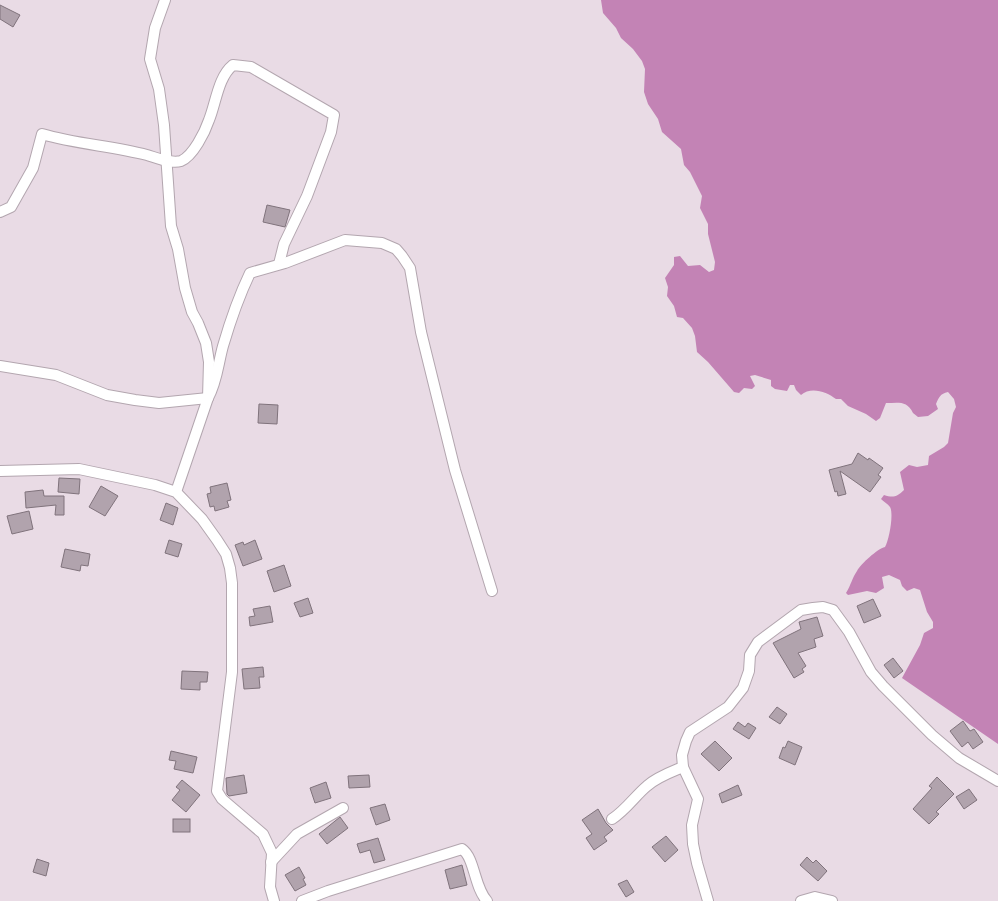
<svg xmlns="http://www.w3.org/2000/svg" width="998" height="901" viewBox="0 0 998 901" font-family="Karla,sans-serif">
	<style>
		.forest { fill: #c383b5 }
		.building { fill: #b1a3ad; stroke: #80737c }
		.lines { fill: none; stroke-linecap: round; stroke-linejoin: round }
		.minor-casing { stroke: #b3a6af; stroke-width: 12 }
		.minor { stroke: #fff; stroke-width: 10 }
	</style>
	<rect width="100%" height="100%" fill="#e9dbe5"/>
	<path class="forest" d="M601,0H998V744L902,678L920,645L924,633L933,628V622L927,612L920,590L914,588L907,591L902,586L900,580L889,575L882,577L884,588L876,593L867,591L848,595L846,593C851,585 852,578 857,571C861,564 877,549 885,547C889,540 894,514 890,507C888,504 883,501 881,499L884,495C893,498 897,497 904,490L900,472L909,465L917,467L928,465L929,456L944,447L948,443L953,413L956,407L954,399L948,392C940,394 939,397 936,404L938,409L928,416L918,417L913,413C907,400 898,403 886,403L880,418L876,421L866,414L848,406L841,399H836C827,392 811,386 801,395L796,390L794,385H790L787,391L775,389L771,386V380L755,375L750,376L755,386L752,389L744,388L739,393L734,392L708,362L697,352L695,336L692,328L683,318L677,317L674,306L667,296L668,287L665,278L674,265V257L680,256L688,266L700,265L709,272L714,270L715,262L708,234V224L700,208L702,196L690,172L684,165L681,149L662,132L658,119L648,104L644,92L645,69L642,61L633,49L621,38L616,28L603,13Z"/>
	<g class="building">
		<path d="M0,5L20,15L13,27L0,19Z"/>
		<path d="M267,205L290,210L285,227L263,222Z"/>
		<path d="M259,404L278,405L277,424L258,423Z"/>
		<path d="M858,453L868,460L869,458L883,468L878,475L881,477L870,492L840,471L846,494L838,496L837,491L835,492L829,470L852,464Z"/>
		<path d="M59,478L80,479L79,494L58,492Z"/>
		<path d="M227,483L231,500L227,501L229,507L215,511L214,506L210,507L207,494L211,493L210,487Z"/>
		<path d="M101,486L118,496L105,516L89,507Z"/>
		<path d="M43,490L44,496H64V515H55L56,505L26,508L25,492Z"/>
		<path d="M166,503L178,508L173,525L160,520Z"/>
		<path d="M29,511L33,529L12,534L7,516Z"/>
		<path d="M169,540L182,544L178,557L165,553Z"/>
		<path d="M255,540L262,559L243,566L235,545L243,542L244,545Z"/>
		<path d="M65,549L90,554L88,566L81,565L80,571L61,567Z"/>
		<path d="M284,565L291,586L274,592L267,571Z"/>
		<path d="M308,598L313,613L300,617L294,603Z"/>
		<path d="M873,599L881,616L864,623L857,606Z"/>
		<path d="M270,606L273,622L250,626L249,617L255,616L253,609Z"/>
		<path d="M817,617L823,636L814,639L816,647L798,653L806,666L802,669L804,672L794,678L773,643L801,629L799,622Z"/>
		<path d="M893,658L903,671L894,678L884,665Z"/>
		<path d="M263,667L264,677H259L260,688L244,689L242,669Z"/>
		<path d="M182,671L208,672L207,682H200V690L181,689Z"/>
		<path d="M777,707L787,714L780,724L769,717Z"/>
		<path d="M963,721L970,731L974,729L983,742L973,749L968,742L962,747L950,731Z"/>
		<path d="M738,722L745,727L748,723L756,728L749,739L733,729Z"/>
		<path d="M715,741L732,758L719,771L701,754Z"/>
		<path d="M788,741L802,747L795,765L779,758L783,747L785,748Z"/>
		<path d="M171,751L197,757L193,773L174,769L176,761L169,760Z"/>
		<path d="M244,775L247,793L229,796L227,794L226,778Z"/>
		<path d="M369,775L370,787L349,788L348,776Z"/>
		<path d="M937,777L954,794L936,812L939,814L929,824L913,809L932,788L929,786Z"/>
		<path d="M182,780L200,795L186,812L172,800L180,790L176,787Z"/>
		<path d="M326,782L331,798L315,803L310,788Z"/>
		<path d="M738,785L742,795L722,803L719,794Z"/>
		<path d="M969,789L977,800L964,809L956,797Z"/>
		<path d="M385,804L390,820L376,825L370,808Z"/>
		<path d="M598,809L606,823L613,830L604,837L607,841L594,850L586,838L592,834L582,820Z"/>
		<path d="M340,817L348,828L327,844L319,834Z"/>
		<rect x="173" y="819" width="17" height="13"/>
		<path d="M666,836L678,850L665,862L652,847Z"/>
		<path d="M378,838L385,860L374,863L370,850L360,853L357,844Z"/>
		<path d="M807,857L813,863L816,860L827,871L818,881L800,865Z"/>
		<path d="M37,859L49,863L46,876L33,872Z"/>
		<path d="M462,865L467,885L450,889L445,870Z"/>
		<path d="M299,867L305,878L303,879L306,885L295,891L285,875Z"/>
		<path d="M627,880L634,892L626,897L618,884Z"/>
	</g>
	<g class="lines">
		<defs>
			<g id="minor">
				<path d="M165,0L155,28L150,59L159,89L164,125L171,226L178,249L185,288L192,312L198,323L206,343L209,362L208,398L176,492"/>
				<path d="M0,212L11,207L33,168L42,134C76,144 112,146 147,155C157,158 171,164 181,161C193,156 205,132 209,120C216,103 218,77 233,65L251,67L334,115L331,132L307,196L284,244L279,264"/>
				<path d="M0,366L56,375L107,395L135,400L159,403L208,398C217,382 218,364 223,346C230,322 239,296 250,273L285,263L345,240L382,243L396,249L402,256L410,268L421,332L455,470L492,591"/>
				<path d="M0,471L79,469L155,485L176,492L202,519L217,540L226,554L230,568L232,583V672L217,791L222,799L263,834L272,853L270,887L274,901"/>
				<path d="M612,819C626,810 635,796 647,786C657,777 671,772 683,767"/>
				<path d="M271,862L297,834L343,808"/>
				<path d="M302,901L328,891L462,849C475,858 474,887 487,901"/>
				<path d="M708,901L697,863L693,844L692,825L698,799L683,767L682,755L686,741L690,732L728,707L743,688L749,671L750,655L758,642L801,610L813,608L823,607L833,610L849,632L871,672L883,686L932,735L959,758L998,781"/>
				<path d="M801,901L815,897L832,901"/>
			</g>
		</defs>
		<use href="#minor" class="minor-casing"/>
		<use href="#minor" class="minor"/>
	</g>
</svg>
